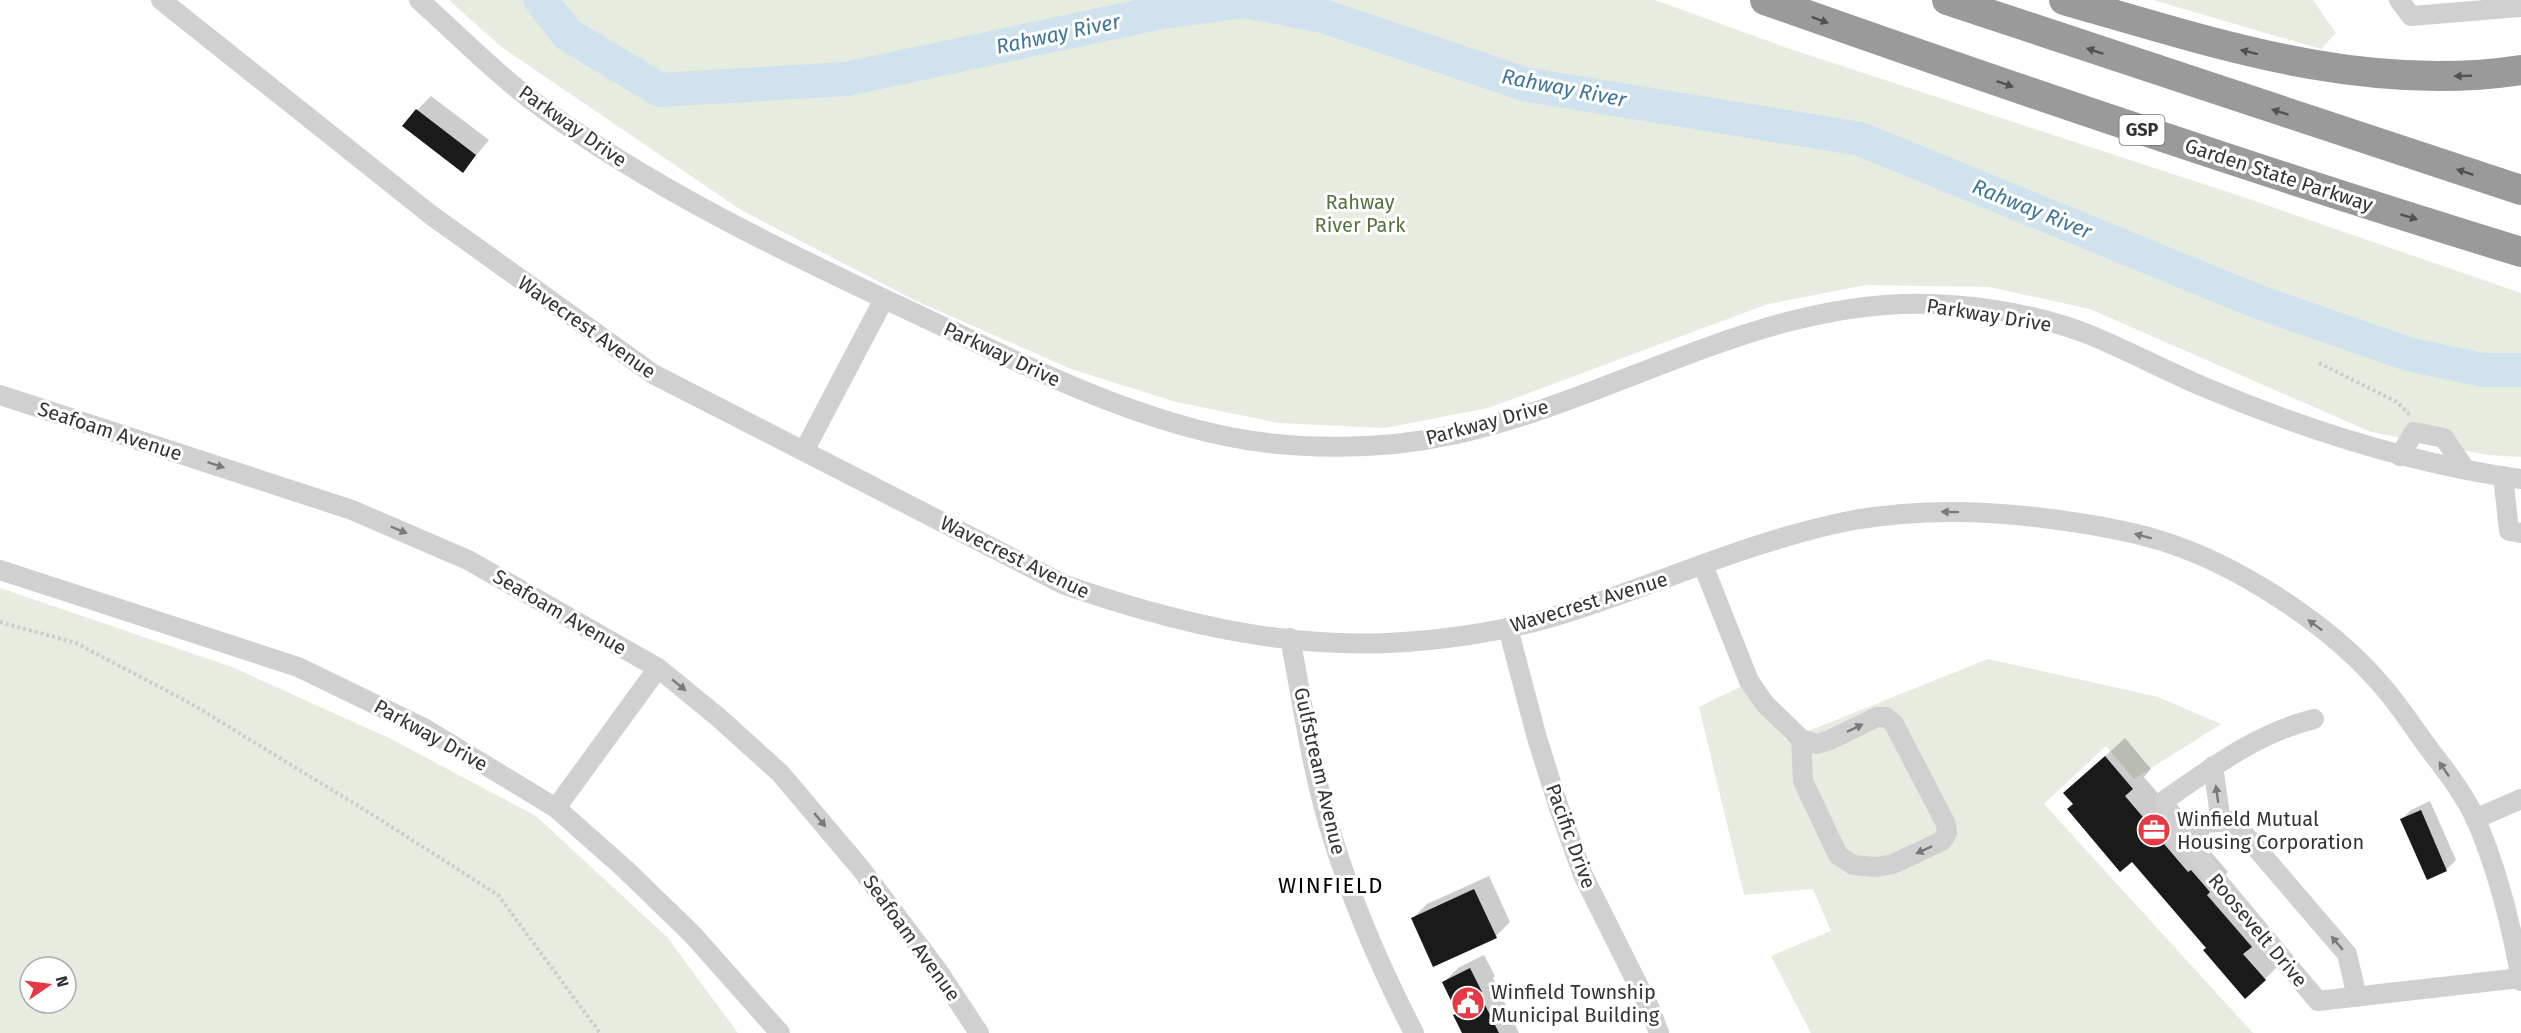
<svg xmlns="http://www.w3.org/2000/svg" width="2521" height="1033" viewBox="0 0 2521 1033" font-family="'Fira Sans',sans-serif">
	<style>
		.green { fill: #e6ecdf; fill-rule: evenodd }
		.shadow { fill: #0003 }
		.lines { fill: none; stroke-linecap: round; stroke-linejoin: round }
		.river { stroke: #cfe2ee; stroke-width: 34 }
		.building { fill: #1a1a1a }
		.path { stroke: #cdcdcd; stroke-width: 4; stroke-dasharray: 3 3; stroke-linecap: butt }
		.minor { stroke: #d0d0d0; stroke-width: 20 }
		.highway { stroke: #9a9a9a; stroke-width: 30 }
		.oneway { fill: #525252 }
		.oneway2 { fill: #7a7a7a }
		.labels { text-anchor: middle; dominant-baseline: central; stroke-width: 6; stroke-linejoin: round; paint-order: stroke }
		.shield { fill: #fff; stroke: #707070; stroke-width: 1.5 }
		.shield-label { font-size: 18px; font-weight: bold; fill: #333 }
		.street-label { font-size: 20px; fill: #333; stroke: #fff }
		.park-label { font-size: 20px; fill: #56703f; stroke: #fff }
		.poi-label { font-size: 20px; fill: #333; stroke: #fff; text-anchor: start }
		.water-label { font-size: 21px; font-style: italic; fill: #3f7597; stroke: #fff }
		.quarter-label { font-size: 22px; letter-spacing: 1.5px; fill: #000; stroke: #fff }
	</style>
	<rect width="100%" height="100%" fill="#fff"/>
	<g class="green">
		<path d="M449,0H1655L1790,49L2237,195L2521,293V457L2488,455L2371,432L2090,309L1989,287L1866,285L1768,304L1488,408L1385,428L1279,423L1176,402L1071,369L914,300L741,210L500,46Z"/>
		<path d="M2153,0H2313L2336,33L2321,49Z"/>
		<path d="M0,588L232,667L389,738L536,816L667,937L738,1033H0ZM30,967H66V1003H30Z"/>
		<path d="M1988,659L2158,697L2221,724L2134,779L2106,746L2044,804L2253,1033H1811L1771,956L1831,931L1813,889L1744,895L1699,707L1742,686L1786,740Z"/>
	</g>
	<g class="shadow">
		<path d="M431,96L489,140L463,171L417,110Z"/>
		<path d="M2125,738L2151,769L2144,777L2168,805L2173,800L2183,812L2177,818L2208,854L2211,852L2228,872L2225,875L2269,927L2262,934L2284,960L2265,979L2208,948L2132,860L2065,793Z"/>
		<path d="M2430,801L2456,860L2447,869L2428,878L2402,819L2411,810Z"/>
		<path d="M1489,876L1510,922L1496,936L1413,918L1427,904Z"/>
		<path d="M1484,955L1495,976L1493,978L1519,1033H1464L1458,1012L1444,982L1458,968Z"/>
	</g>
	<g class="lines">
		<path class="river" d="M541,0L567,34L660,90L846,79L1161,12L1246,1L1323,16L1524,84L1860,139L2256,301L2408,354L2482,370H2521"/>
	</g>
	<g class="building">
		<path d="M416,109L476,155L463,173L402,126Z"/>
		<path d="M2105,756L2133,789L2125,796L2148,823L2153,818L2166,832L2159,838L2188,872L2191,870L2210,892L2207,895L2252,947L2243,954L2266,980L2245,999L2203,950L2206,948L2132,862L2120,872L2067,809L2073,804L2063,793Z"/>
		<path d="M2421,810L2447,871L2427,880L2400,819Z"/>
		<path d="M1474,889L1497,938L1433,967L1411,918Z"/>
		<path d="M1470,968L1482,992L1479,993L1499,1033H1462L1453,1015L1457,1013L1442,982Z"/>
	</g>
	<g class="lines">
		<g class="path">
			<path d="M2319,363L2397,402L2410,415"/>
			<path d="M0,622L76,643L190,703L373,815L498,895L600,1033"/>
		</g>
		<g class="minor">
			<path d="M161,0L431,215L653,374L1065,585C1167,620 1277,648 1387,643C1437,641 1501,632 1549,618C1651,588 1749,540 1854,520C1917,509 1980,510 2043,518C2084,523 2123,529 2162,541C2236,564 2326,622 2378,681C2397,702 2413,727 2430,750C2447,772 2466,797 2477,822C2498,872 2512,927 2521,981"/>
			<path d="M419,0C456,33 491,69 530,99C648,188 795,257 929,320C1024,365 1121,414 1225,436C1295,451 1383,450 1452,435C1615,400 1762,297 1934,304C1985,306 2042,316 2090,335C2129,351 2166,371 2204,387C2306,430 2411,464 2521,479"/>
			<path d="M2399,0L2411,16L2521,7"/>
			<path d="M0,395L352,510L468,560L658,668L718,717L780,773L862,870L938,971L979,1033"/>
			<path d="M804,451L884,299"/>
			<path d="M2400,456L2414,432L2444,438L2465,469"/>
			<path d="M2503,476L2509,531L2521,533"/>
			<path d="M1703,565L1749,681L1765,704L1801,739L1817,744L1830,740L1877,717H1886L1894,724L1946,824L1947,833L1942,841L1893,864L1876,867L1853,865L1838,855L1803,781L1801,739"/>
			<path d="M0,570L298,667L424,728L556,808L625,869L693,935L780,1033"/>
			<path d="M1508,628L1537,738L1559,808L1583,875L1650,1009L1659,1033"/>
			<path d="M1290,638C1303,705 1312,774 1333,839C1354,907 1382,971 1414,1033"/>
			<path d="M2213,766L2221,822"/>
			<path d="M556,808L658,668"/>
			<path d="M2475,819L2521,799"/>
			<path d="M2189,847L2177,838L2165,800C2213,767 2257,733 2314,719"/>
			<path d="M2357,997L2347,954L2233,821L2204,823L2189,847L2318,1001L2521,978"/>
		</g>
		<g class="highway">
			<path d="M1765,0C2016,89 2267,174 2521,252"/>
			<path d="M1947,0L2521,190"/>
			<path d="M2064,0C2215,43 2362,94 2521,70"/>
		</g>
	</g>
	<defs><path id="oneway-solid" d="M-6-.8H1V-3.2L6.5 0L1 3.2V.8H-6Z" transform="scale(1.5)"/></defs>
	<g class="oneway">
		<use href="#oneway-solid" transform="translate(1820 20) rotate(20)"/>
		<use href="#oneway-solid" transform="translate(2095 51) rotate(-161)"/>
		<use href="#oneway-solid" transform="translate(2249 52) rotate(-166)"/>
		<use href="#oneway-solid" transform="translate(2463 76) rotate(178)"/>
		<use href="#oneway-solid" transform="translate(2005 84) rotate(19)"/>
		<use href="#oneway-solid" transform="translate(2280 112) rotate(-162)"/>
		<use href="#oneway-solid" transform="translate(2465 172) rotate(-162)"/>
		<use href="#oneway-solid" transform="translate(2409 217) rotate(17)"/>
	</g>
	<g class="oneway2">
		<use href="#oneway-solid" transform="translate(216 465) rotate(18)"/>
		<use href="#oneway-solid" transform="translate(1950 512) rotate(-179)"/>
		<use href="#oneway-solid" transform="translate(399 530) rotate(23)"/>
		<use href="#oneway-solid" transform="translate(2143 536) rotate(-165)"/>
		<use href="#oneway-solid" transform="translate(2315 625) rotate(-143)"/>
		<use href="#oneway-solid" transform="translate(679 685) rotate(39)"/>
		<use href="#oneway-solid" transform="translate(1855 728) rotate(-26)"/>
		<use href="#oneway-solid" transform="translate(2444 769) rotate(-124)"/>
		<use href="#oneway-solid" transform="translate(2217 794) rotate(-98)"/>
		<use href="#oneway-solid" transform="translate(820 820) rotate(50)"/>
		<use href="#oneway-solid" transform="translate(1924 850) rotate(155)"/>
		<use href="#oneway-solid" transform="translate(2337 943) rotate(-130)"/>
	</g>
	<defs>
		<symbol id="office-disc" viewBox="-11 -11 22 22"><circle r="9.5" fill="#e63946" stroke="#fff"/><path d="M-6-3h4V-5.5h4V-3h4V5H-6ZM-1-4.5V-3h2v-1.5ZM-6 0V1H6V0Z" fill="#fff"/></symbol>
		<symbol id="civic-disc" viewBox="-11 -11 22 22"><circle r="9.5" fill="#e63946" stroke="#fff"/><path d="M-.6-6.5H3V-4.5H.6V-3L4-1V1h2V6H-6V1h2V-1L-.6-3ZM-1.2 2.5V6h2.4V2.5Z" fill="#fff"/></symbol>
	</defs>
	<g fill-rule="evenodd">
		<use href="#office-disc" x="2135" y="811" width="38" height="38"/>
		<use href="#civic-disc" x="1449" y="984" width="38" height="38"/>
	</g>
	<g class="labels">
		<rect class="shield" x="2119.5" y="115" width="45" height="30" rx="4.5"/>
		<g class="shield-label">
			<text x="2142" y="130">GSP</text>
		</g>
		<g class="street-label">
			<text transform="translate(573 126) rotate(35)">Parkway Drive</text>
			<text transform="translate(2279 175) rotate(18)">Garden State Parkway</text>
			<text transform="translate(1989 315) rotate(9)">Parkway Drive</text>
			<text transform="translate(587 327) rotate(35)">Wavecrest Avenue</text>
			<text transform="translate(1002 354) rotate(25)">Parkway Drive</text>
			<text transform="translate(1487 422) rotate(-15)">Parkway Drive</text>
			<text transform="translate(110 431) rotate(18)">Seafoam Avenue</text>
			<text transform="translate(1015 557) rotate(26)">Wavecrest Avenue</text>
			<text transform="translate(1589 602) rotate(-17)">Wavecrest Avenue</text>
			<text transform="translate(560 612) rotate(30)">Seafoam Avenue</text>
			<text transform="translate(431 735) rotate(29)">Parkway Drive</text>
			<text transform="translate(1320 771) rotate(77)">Gulfstream Avenue</text>
			<text transform="translate(1571 836) rotate(70)">Pacific Drive</text>
			<text transform="translate(2258 930) rotate(50)">Roosevelt Drive</text>
			<text transform="translate(912 938) rotate(54)">Seafoam Avenue</text>
		</g>
		<g class="park-label">
			<text x="1360" y="202">Rahway<tspan x="1360" dy="23">River Park</tspan></text>
		</g>
		<g class="poi-label">
			<text x="2177" y="819">Winfield Mutual<tspan x="2177" dy="23">Housing Corporation</tspan></text>
			<text x="1491" y="992">Winfield Township<tspan x="1491" dy="23">Municipal Building</tspan></text>
		</g>
		<g class="water-label">
			<text transform="translate(1058 34) rotate(-12)">Rahway River</text>
			<text transform="translate(1564 88) rotate(11)">Rahway River</text>
			<text transform="translate(2032 209) rotate(22)">Rahway River</text>
		</g>
		<g class="quarter-label">
			<text x="1331" y="885">WINFIELD</text>
		</g>
	</g>
	<g transform="translate(48 985) rotate(76)"><circle r="28" fill="#ffffff" stroke="#adadad" stroke-width="1.5"/>
	<path d="M0-4.5L10 22L0 15L-10 22Z" fill="#e63946"/>
	<text y="-9" font-size="16" font-weight="bold" text-anchor="middle" fill="#333333">N</text>
	</g>
</svg>
